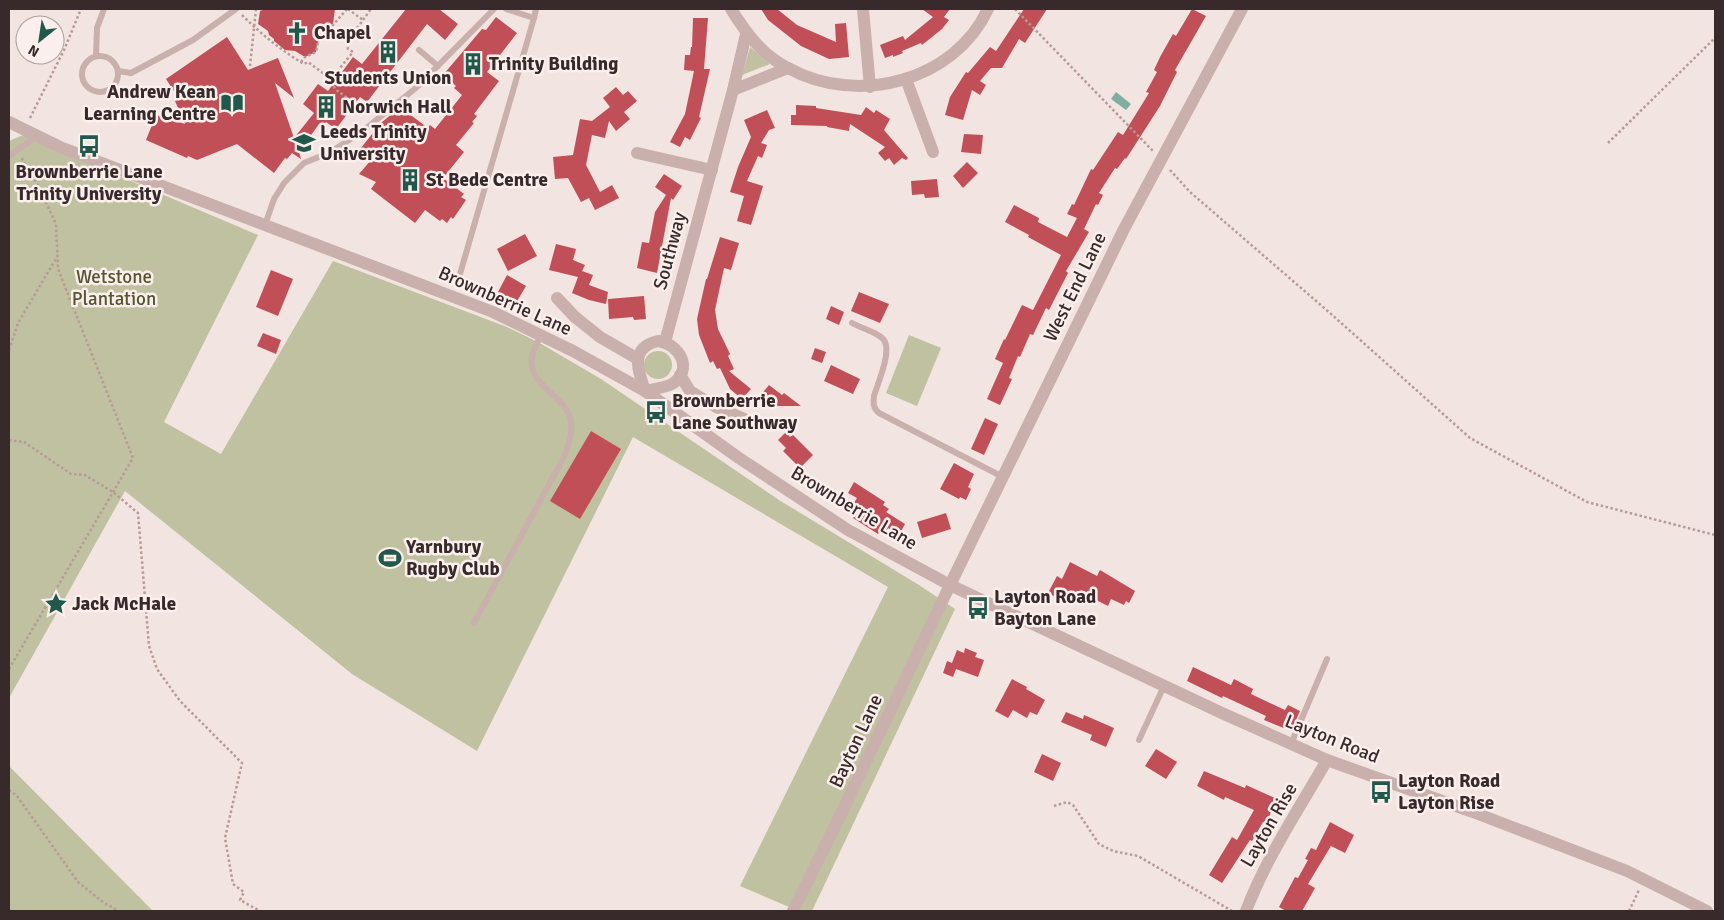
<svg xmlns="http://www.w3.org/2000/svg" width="1724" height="920" viewBox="0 0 1724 920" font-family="Signika,sans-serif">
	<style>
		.green { fill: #c0c1a0 }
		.water { fill: #80aea2 }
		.building { fill: #c14f57 }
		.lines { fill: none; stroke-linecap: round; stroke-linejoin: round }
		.path { stroke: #b69a96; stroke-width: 2.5; stroke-dasharray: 2.5 2.5; stroke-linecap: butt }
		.service { stroke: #cab0ac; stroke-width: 6 }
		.minor { stroke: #cab0ac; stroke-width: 12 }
		.tertiary { stroke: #cab0ac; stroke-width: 12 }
		.labels { text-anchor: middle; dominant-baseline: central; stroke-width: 5; stroke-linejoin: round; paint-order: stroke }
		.poi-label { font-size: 19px; font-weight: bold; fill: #382a2a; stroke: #faefec; text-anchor: start }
		.street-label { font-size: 19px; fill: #382a2a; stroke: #faefec }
		.park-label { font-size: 19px; fill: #54562f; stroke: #faefec }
	</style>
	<rect width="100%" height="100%" fill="#f2e4e0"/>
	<g class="green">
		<path d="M750,47L770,64L742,75Z"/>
		<path d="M23,135L258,235L164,422L221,454L333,261L507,327L538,342L601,379L779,500L919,585L955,609L812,911H788L789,907L740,886L888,587L633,437L477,751L352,674L125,491L9,698V141Z"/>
		<path d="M909,335L941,348L917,406L886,393Z"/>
		<circle cx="658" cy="365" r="14"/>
		<path d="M9,766L153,911H9Z"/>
	</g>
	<path class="water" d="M1116,92L1131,104L1126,110L1111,99Z"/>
	<g class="building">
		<path d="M265,9H335L333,24L317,44L316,52L305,57L295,51L285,50L274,41V39L269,35L268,31L258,24L260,11Z"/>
		<path d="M406,9H439L458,24L445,40L427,24L367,102L360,97L336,129L326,122L323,126L319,124L299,152L301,159L292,153L287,159L285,158L274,173L237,144L197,160L188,156L187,158L146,140L156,115L185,124L175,101L179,99L166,79L227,37L248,70L278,58L294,98L275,83L294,138L314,113L303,104L318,84L328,91L353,57L362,64Z"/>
		<path d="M761,9H777L797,25L836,42L835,24L846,23L849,57L829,59L801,46L768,20Z"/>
		<path d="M922,9H950L944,17L949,20L942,29L922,45L921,43L902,51L903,53L893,57V55L885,58L880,45L903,36L905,40L933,17Z"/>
		<path d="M1024,9H1047L1025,43L1019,39L1002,68H991L980,81L986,85L980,95L972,90L963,120L945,115L950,97L966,72L968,73L990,47L996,51Z"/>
		<path d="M1192,9L1206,16L1175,70L1177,72L1160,106L1126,159L1125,158L1117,169L1115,168L1099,193L1103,195L1098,205L1096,204L1084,229L1089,232L1066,271L1068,273L1049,310L1046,308L1033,335L1030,334L1020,357L1018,356L1009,378L1012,379L1000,405L987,399L1003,363L995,359L1004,339L1005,340L1022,305L1033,310L1061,255L1028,237L1029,235L1005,222L1014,205L1039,218L1038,222L1067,237L1077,218L1067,214L1072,204L1074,205L1091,169L1093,170L1118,132L1123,135L1149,93L1146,92L1157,72L1154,70L1160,57L1173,34L1176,36Z"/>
		<path d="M496,17L517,33L487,72L499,81L474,114L477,116L472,122L474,123L456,145L464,152L443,178L464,194L461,197L466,200L453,219L451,217L447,223L442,219L440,221L425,210L415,223L371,189L376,182L359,174L371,160L360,149L381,123L400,107L428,128L430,125L435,129L462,95L454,88L456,86L443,75L482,29L486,30Z"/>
		<path d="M693,18H708L704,69H710L699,117L701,118L690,140L685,137L680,147L670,142L685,114L694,71L684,70L685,55H690L691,47H692Z"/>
		<path d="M616,87L623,95L628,91L637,101L624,112L630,119L616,131L609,121L605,138L592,135L586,165L600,192L612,185L619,198L595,210L589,198L581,202L568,178L555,179L553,157L573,155L580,119L592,121L610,107L603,98Z"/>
		<path d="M796,105L816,106V108L861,115L866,107L874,113L876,110L890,119L884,130L908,158L906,160L902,158L894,165L889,158L885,161L878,153L885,147L850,124L849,131L827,127V126L791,125V115H796Z"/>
		<path d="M767,110L775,128L769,130L761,143L767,145L762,158L758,156L747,181L763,186L751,225L737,221L744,196L730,192L738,167L751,137L744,120Z"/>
		<path d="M964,134L983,135L981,154L961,152Z"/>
		<path d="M967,162L978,173L963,188L953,176Z"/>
		<path d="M664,174L682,186L673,200L671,198L657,273L637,268L642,242L649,243L655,212L666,195L655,187Z"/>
		<path d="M937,179L939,197L925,198L924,194L912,195L911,181Z"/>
		<path d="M525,234L537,256L508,271L497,249Z"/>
		<path d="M720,237L739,243L731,270L724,268L715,310L718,329L730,354L728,356L734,369L729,371L751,389L742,399L730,389L720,368L717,369L713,361L710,363L699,335L697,319L706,279H707Z"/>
		<path d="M556,244L576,249L573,260L585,265L582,271L593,275L589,285L608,292L606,304L589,300L572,293L578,277L549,270Z"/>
		<path d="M271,270L293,279L278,316L256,307Z"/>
		<path d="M507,275L526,286L513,308L501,302L505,296L498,292Z"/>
		<path d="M859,292L889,304L880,323L851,311Z"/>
		<path d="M644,296L646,319L634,320L633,317L609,319L608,299Z"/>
		<path d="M831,306L844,312L839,325L826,319Z"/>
		<path d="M263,333L281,340L276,354L257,346Z"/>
		<path d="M815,348L826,352L822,363L811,359Z"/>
		<path d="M831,365L860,379L853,394L824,381Z"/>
		<path d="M769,385L782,395L784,393L801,406H773L760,396Z"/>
		<path d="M985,418L998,424L984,455L971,449Z"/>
		<path d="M591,431L621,449L580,519L550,501Z"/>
		<path d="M786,432L790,437L793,435L813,455L800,468L783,451L786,448L778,440Z"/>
		<path d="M954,463L974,474L968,487L971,489L966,500L960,497L959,499L940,489Z"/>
		<path d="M854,482L885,502L883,505L889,509L886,512L905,524L899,535L888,528L885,533L880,530L878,534L853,518L857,512L851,508L857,498L848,493Z"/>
		<path d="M946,513L951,529L922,538L917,522Z"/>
		<path d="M1070,562L1097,576L1100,570L1135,591L1129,603L1126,601L1124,605L1111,599L1108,606L1078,591L1071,605L1048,593L1057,576L1062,579Z"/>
		<path d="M965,648L977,653L975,657L984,660L978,677L956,669L953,677L943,673L947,661L952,663L957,650L964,653Z"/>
		<path d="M1193,667L1231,685L1234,679L1253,689L1251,694L1285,710L1288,705L1300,711L1291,731L1264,720L1266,716L1236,702L1223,696L1222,698L1187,681Z"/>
		<path d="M1012,679L1027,687L1026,689L1045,700L1037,715L1030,712L1027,718L1013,710L1008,718L995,711Z"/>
		<path d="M1066,712L1083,719L1084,715L1114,728L1106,747L1090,740L1092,735L1061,722Z"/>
		<path d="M1156,749L1177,762L1166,779L1145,766Z"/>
		<path d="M1042,754L1061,763L1053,781L1034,772Z"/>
		<path d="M1204,771L1245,788L1246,785L1277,799L1266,823L1263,822L1252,841L1250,840L1222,883L1209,875L1232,837L1237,840L1254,810L1225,797L1224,800L1197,786Z"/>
		<path d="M1330,822L1354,835L1345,853L1331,846L1308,884L1315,888L1302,911H1286L1279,907L1295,877L1298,878L1308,860L1305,859L1311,848L1316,850Z"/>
	</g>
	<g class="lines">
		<g class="path">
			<path d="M348,9L363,20"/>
			<path d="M1015,9L1153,151"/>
			<path d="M242,15C261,34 282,51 304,64L308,62L331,79L335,89L369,114"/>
			<path d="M301,62L305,57L316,52L318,42L347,9"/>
			<path d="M250,66L256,9"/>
			<path d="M331,79L353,52L348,49L347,42L371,9"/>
			<path d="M30,118L64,50L81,9"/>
			<path d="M1608,143L1715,38"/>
			<path d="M1170,170L1190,192L1330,313L1470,438L1587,502L1715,535"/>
			<path d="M9,350L18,323L57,257"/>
			<path d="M9,440L24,442L71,474L85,475L113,492L138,513L149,646L157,669L180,701L242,763L225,838L233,884L244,892L240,900L260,911"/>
			<path d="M9,669L133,458L58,269L56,224L39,187L21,157"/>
			<path d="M9,790L17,796L78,882L104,903L119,911"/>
			<path d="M1054,806L1067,802L1073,805L1099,844L1113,851L1138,856L1232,911"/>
			<path d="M1629,911L1639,890"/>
		</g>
		<g class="service">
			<path d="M506,9L534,18L536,9"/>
			<path d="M419,50L438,66"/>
			<path d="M96,55L97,28L104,9"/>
			<circle cx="100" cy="74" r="18"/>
			<path d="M118,71L131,73L193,40L236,9"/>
			<path d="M9,156L37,136"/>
			<path d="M265,225L274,199L284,183L304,163L331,152L364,130L417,87L494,9"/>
			<path d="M460,274L534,18"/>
			<path d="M852,323C861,328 873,331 881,337C895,346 878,382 874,396C873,403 873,408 879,413L1003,477"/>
			<path d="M474,623L565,455C569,443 574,430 570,417C563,395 527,384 532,357C533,350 538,342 541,335"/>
			<path d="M1139,740L1164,686"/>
			<path d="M1291,744L1327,659"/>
		</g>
		<g class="minor">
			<path d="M731,9C746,33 762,55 788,68C857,106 954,82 988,9"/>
			<path d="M863,9L870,87"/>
			<path d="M906,79L933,152"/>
			<path d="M733,90L788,68"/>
			<path d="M637,153L712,170"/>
			<path d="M557,298L575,317L600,337L638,359"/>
			<path d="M658,341C680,344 694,370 672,384C664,388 653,389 645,391C638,370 629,348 658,341Z"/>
			<path d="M665,342L733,90L746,34"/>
			<path d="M680,375L690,391L716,407L754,423"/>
			<path d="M950,585L1124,229L1242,9"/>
			<path d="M1246,911C1266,858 1299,809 1327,760"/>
		</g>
		<g class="tertiary">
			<path d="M9,122L60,147L493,312L573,351L645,391L739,458L848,530L950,585L1224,714L1327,760L1473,812L1627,871L1707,911"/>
			<path d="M793,911L843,810L950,585"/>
		</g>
	</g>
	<defs>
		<symbol id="church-bare" viewBox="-9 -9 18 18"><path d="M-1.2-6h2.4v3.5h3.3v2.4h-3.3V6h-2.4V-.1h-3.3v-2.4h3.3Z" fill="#21584b" stroke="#faefec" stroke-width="2.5" paint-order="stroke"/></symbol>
		<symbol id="building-bare" viewBox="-9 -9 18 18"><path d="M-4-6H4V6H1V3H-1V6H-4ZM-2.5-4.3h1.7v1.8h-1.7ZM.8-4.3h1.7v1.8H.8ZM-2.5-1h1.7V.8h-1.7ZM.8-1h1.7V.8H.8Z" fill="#21584b" stroke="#faefec" stroke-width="2.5" paint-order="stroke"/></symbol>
		<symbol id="library-bare" viewBox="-9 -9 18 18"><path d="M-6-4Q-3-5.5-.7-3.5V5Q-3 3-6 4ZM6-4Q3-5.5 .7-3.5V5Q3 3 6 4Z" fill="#21584b" stroke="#faefec" stroke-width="2.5" paint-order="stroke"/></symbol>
		<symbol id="university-bare" viewBox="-9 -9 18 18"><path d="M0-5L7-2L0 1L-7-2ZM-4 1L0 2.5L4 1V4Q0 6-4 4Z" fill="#21584b" stroke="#faefec" stroke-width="2.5" paint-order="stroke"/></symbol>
		<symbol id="bus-bare" viewBox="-9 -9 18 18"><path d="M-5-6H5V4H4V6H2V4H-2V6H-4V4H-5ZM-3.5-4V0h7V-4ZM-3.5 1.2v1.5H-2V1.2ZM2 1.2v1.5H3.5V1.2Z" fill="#21584b" stroke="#faefec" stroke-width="2.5" paint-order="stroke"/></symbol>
		<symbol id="stadium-bare" viewBox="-9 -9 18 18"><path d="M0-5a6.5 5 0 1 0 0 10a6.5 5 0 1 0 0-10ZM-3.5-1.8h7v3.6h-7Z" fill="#21584b" stroke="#faefec" stroke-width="2.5" paint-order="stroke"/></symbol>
		<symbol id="sight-bare" viewBox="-9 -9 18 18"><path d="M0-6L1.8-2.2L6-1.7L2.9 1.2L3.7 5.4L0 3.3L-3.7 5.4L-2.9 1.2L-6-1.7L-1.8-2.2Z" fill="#21584b" stroke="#faefec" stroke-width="2.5" paint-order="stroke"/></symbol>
	</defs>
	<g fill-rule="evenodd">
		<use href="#church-bare" x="281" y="17" width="32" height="32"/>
		<use href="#building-bare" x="372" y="36" width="32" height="32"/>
		<use href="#building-bare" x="457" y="48" width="32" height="32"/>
		<use href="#library-bare" x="216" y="87" width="32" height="32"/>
		<use href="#building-bare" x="310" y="91" width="32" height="32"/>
		<use href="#university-bare" x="288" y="127" width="32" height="32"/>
		<use href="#bus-bare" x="73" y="130" width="32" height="32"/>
		<use href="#building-bare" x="394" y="164" width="32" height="32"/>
		<use href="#bus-bare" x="640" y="396" width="32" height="32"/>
		<use href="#stadium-bare" x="374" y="542" width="32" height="32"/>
		<use href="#sight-bare" x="40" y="588" width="32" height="32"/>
		<use href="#bus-bare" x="962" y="592" width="32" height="32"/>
		<use href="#bus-bare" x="1365" y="776" width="32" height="32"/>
	</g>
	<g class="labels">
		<g class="poi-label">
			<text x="314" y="33">Chapel</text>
			<text x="489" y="64">Trinity Building</text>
			<text x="388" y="78" text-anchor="middle">Students Union</text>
			<text x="216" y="92" text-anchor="end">Andrew Kean<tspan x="216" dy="22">Learning Centre</tspan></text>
			<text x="342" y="107">Norwich Hall</text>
			<text x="320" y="132">Leeds Trinity<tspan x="320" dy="22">University</tspan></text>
			<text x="89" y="172" text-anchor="middle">Brownberrie Lane<tspan x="89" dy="22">Trinity University</tspan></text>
			<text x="426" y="180">St Bede Centre</text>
			<text x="672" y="401">Brownberrie<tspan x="672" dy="22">Lane Southway</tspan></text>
			<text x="406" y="547">Yarnbury<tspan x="406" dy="22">Rugby Club</tspan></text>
			<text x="994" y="597">Layton Road<tspan x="994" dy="22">Bayton Lane</tspan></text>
			<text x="72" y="604">Jack McHale</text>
			<text x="1398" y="781">Layton Road<tspan x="1398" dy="22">Layton Rise</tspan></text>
		</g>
		<g class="street-label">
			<text transform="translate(670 251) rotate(-75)">Southway</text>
			<text transform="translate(1075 287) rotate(-64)">West End Lane</text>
			<text transform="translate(505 301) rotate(24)">Brownberrie Lane</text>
			<text transform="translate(854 508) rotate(31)">Brownberrie Lane</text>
			<text transform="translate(1332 739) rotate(22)">Layton Road</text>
			<text transform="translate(856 741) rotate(-65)">Bayton Lane</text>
			<text transform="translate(1269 825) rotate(-60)">Layton Rise</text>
		</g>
		<g class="park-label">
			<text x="114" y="277">Wetstone<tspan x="114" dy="22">Plantation</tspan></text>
		</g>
	</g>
	<rect width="1724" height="920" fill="none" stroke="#382a2a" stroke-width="20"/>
	<g transform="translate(40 40) rotate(210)"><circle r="24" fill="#faefec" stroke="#aca09e"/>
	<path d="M0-4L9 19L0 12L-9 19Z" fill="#21584b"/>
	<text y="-8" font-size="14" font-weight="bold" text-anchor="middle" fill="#382a2a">N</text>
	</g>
</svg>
